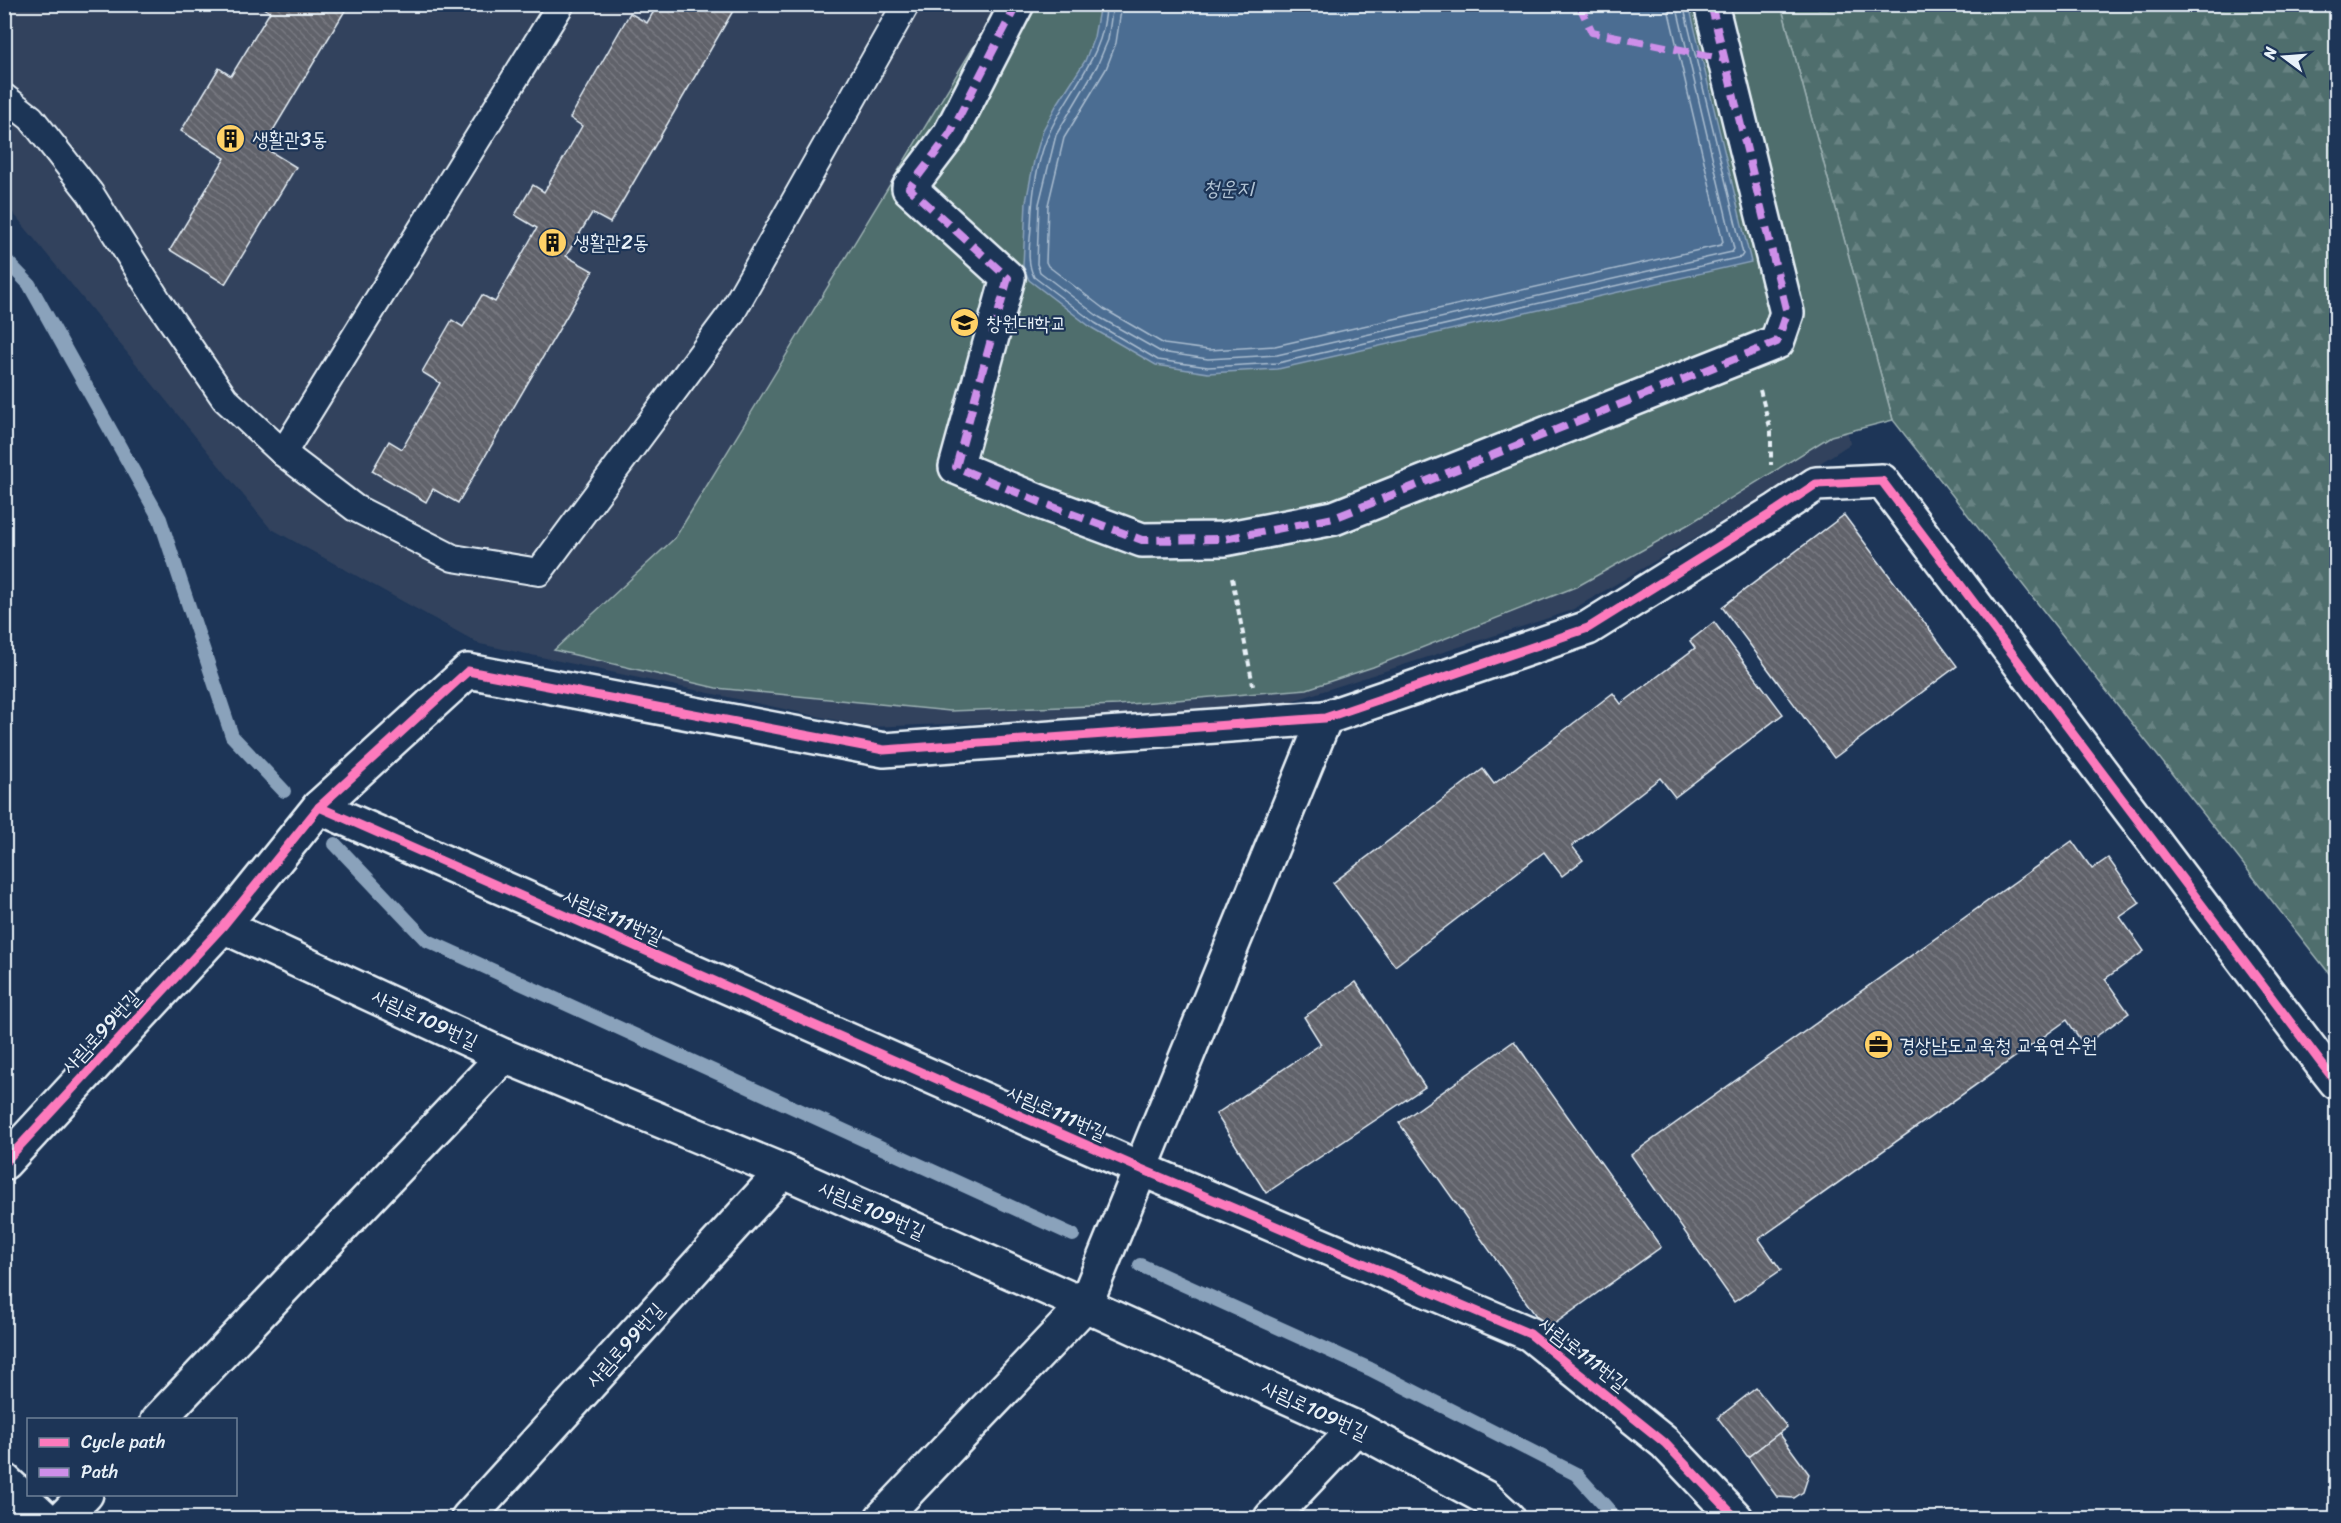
<svg xmlns="http://www.w3.org/2000/svg" width="2341" height="1523" viewBox="0 0 2341 1523" font-family="Sriracha,'Poor Story',sans-serif">
	<style>
		.built { fill: #31425d }
		.forest { fill: url(#forest-firs); stroke: #9cb0b2; stroke-width: 1.5 }
		.park { fill: #4f6e6d; stroke: #9cb0b2; stroke-width: 1.5 }
		.water { fill: #4b6d92; stroke: #8aa2bb; stroke-width: 1.5 }
		.lines { fill: none; stroke-linecap: round; stroke-linejoin: round }
		.shore { stroke: #a9bccf; stroke-width: 1.5 }
		.stream { stroke: #8aa2bb; stroke-width: 14 }
		.building { fill: url(#building-back-hatch); stroke: #e8f1f8; stroke-width: 1.5 }
		.service-casing { stroke: #e8f1f8; stroke-width: 30 }
		.pedestrian-casing { stroke: #e8f1f8; stroke-width: 38 }
		.minor-casing { stroke: #e8f1f8; stroke-width: 38 }
		.path { stroke: #e8f1f8; stroke-width: 4; stroke-dasharray: 6 4.5; stroke-linecap: butt }
		.service { stroke: #1d3557; stroke-width: 26 }
		.pedestrian { stroke: #1d3557; stroke-width: 33 }
		.minor { stroke: #1d3557; stroke-width: 33 }
		.quiet { stroke: #ce8fe9; stroke-width: 8; stroke-dasharray: 15 8; stroke-linecap: butt }
		.cycleway-casing { stroke: #1d3557; stroke-width: 13 }
		.cycleway { stroke: #fd7abc; stroke-width: 9 }
		.labels { text-anchor: middle; dominant-baseline: central; stroke-width: 4.5; stroke-linejoin: round; paint-order: stroke }
		.poi-label { font-size: 20px; fill: #e8f1f8; stroke: #1d3557; text-anchor: start }
		.street-label { font-size: 20px; fill: #e8f1f8; stroke: #1d3557 }
		.water-label { font-size: 21px; font-style: italic; fill: #b1c3d4; stroke: #1d3557 }
	</style>
	<defs>
		<pattern id="forest-firs" width="22" height="20" patternUnits="userSpaceOnUse" patternTransform="scale(1.5)"><rect width="22" height="20" fill="#4f6e6d"/><path d="M5 1l3.5 6h-7zM16 11l3.5 6h-7z" fill="#688383"/></pattern>
		<pattern id="building-back-hatch" width="6" height="6" patternUnits="userSpaceOnUse" patternTransform="scale(1.5)"><rect width="6" height="6" fill="#61626b"/><path d="M-1 5l2 2M0 0l6 6M5-1l2 2" fill="none" stroke="#787981"/></pattern>
	</defs>
	<rect width="100%" height="100%" fill="#1d3557"/>
	<filter id="ink" filterUnits="userSpaceOnUse"><feTurbulence type="fractalNoise" baseFrequency=".0167" numOctaves="2"/><feDisplacementMap in="SourceGraphic" scale="12" xChannelSelector="R" yChannelSelector="G"/><feConvolveMatrix kernelMatrix="1 2 1 2 8 2 1 2 1" color-interpolation-filters="sRGB"/></filter>
	<g filter="url(#ink)">
		<path class="built" d="M4,5H1764L1850,444L1800,476L1570,611L1258,712L868,727L480,644L270,528L5,203Z"/>
		<path class="forest" d="M1781,5H2336V982L1893,420Z"/>
		<path class="park" d="M999,5H1781L1893,420L1831,436L1689,524L1578,586L1373,667L1307,689L1118,705L950,711L716,688L554,650L675,538Z"/>
		<path class="water" d="M1100,4L1689,5L1751,262L1278,369L1208,373L1156,365L1092,328L1029,280L1023,266L1026,202L1034,161L1043,130L1056,106L1085,61L1094,37Z"/>
		<g class="lines">
			<g class="shore">
				<path d="M1106,4C1106,54 1071,87 1051,129C1037,158 1032,196 1031,227C1030,244 1026,261 1034,277L1095,323L1158,360L1208,367L1278,363L1741,257L1743,254L1683,4"/>
				<path d="M1113,4L1108,40L1097,66L1056,135L1039,204L1037,264L1040,272L1099,317L1161,352L1208,359L1277,355L1732,252L1734,249L1676,4"/>
				<path d="M1122,4L1116,43L1106,69L1064,138L1048,205L1046,262L1048,266L1104,309L1164,344L1209,350L1275,346L1721,245L1723,242L1667,4"/>
			</g>
			<g class="stream">
				<path d="M4,258L29,284L160,519L232,736L284,791"/>
				<path d="M335,844L426,940L1073,1235"/>
				<path d="M1140,1265L1370,1369L1576,1474L1616,1518"/>
			</g>
		</g>
		<g class="building">
			<path d="M257,4H349L263,147L296,167L225,284L170,250L225,158L181,131L219,68L231,76L270,12Z"/>
			<path d="M658,4H737L610,223L592,213L566,256L593,271L458,503L433,489L426,502L372,471L389,441L402,449L440,383L422,372L452,320L463,327L482,295L495,302L537,228L515,215L533,185L544,192L582,126L570,118L630,13L647,23Z"/>
			<path d="M1844,515L1957,666L1834,758L1722,607Z"/>
			<path d="M1714,622L1783,714L1675,797L1660,778L1572,846L1583,860L1562,876L1544,852L1395,966L1333,883L1483,769L1494,784L1613,693L1621,704L1695,648L1690,641Z"/>
			<path d="M2072,841L2092,869L2108,858L2140,903L2120,917L2144,951L2105,979L2129,1013L2084,1045L2067,1020L1759,1239L1781,1270L1734,1302L1631,1155Z"/>
			<path d="M1356,982L1425,1087L1266,1193L1216,1114L1321,1044L1304,1017Z"/>
			<path d="M1514,1041L1661,1247L1546,1330L1399,1123Z"/>
			<path d="M1756,1388L1787,1427L1748,1457L1718,1418Z"/>
			<path d="M1779,1433L1809,1474L1803,1492L1794,1498L1777,1497L1748,1457Z"/>
		</g>
		<g class="lines">
			<defs>
				<g id="service">
					<path d="M4,97L31,118L90,193L158,301L225,399L283,453L355,508L453,558L539,572L731,314L906,4"/>
					<path d="M283,453L561,4"/>
				</g>
				<path id="pedestrian" d="M1017,4L950,134L909,188L1008,278L956,467L1040,502L1142,540L1224,539L1334,518L1777,342L1787,313L1711,4"/>
				<g id="minor">
					<path d="M319,807L1139,1168L1530,1334L1665,1443L1736,1518"/>
					<path d="M223,926L504,1056L783,1171L1085,1305L1356,1428L1486,1498L1508,1518"/>
					<path d="M4,1163L223,926L319,807L468,671L884,750L1325,718L1588,628L1777,510L1816,484L1882,481L2321,1063L2336,1082"/>
					<path d="M158,1420L504,1056"/>
					<path d="M4,1480L45,1518"/>
					<path d="M63,1518L86,1494"/>
					<path d="M468,1518L783,1171"/>
					<path d="M882,1518L1085,1305L1325,718"/>
					<path d="M1271,1518L1356,1428"/>
				</g>
			</defs>
			<use href="#service" class="service-casing"/>
			<use href="#pedestrian" class="pedestrian-casing"/>
			<use href="#minor" class="minor-casing"/>
			<g class="path">
				<path d="M1760,390L1771,431V465"/>
				<path d="M1232,578L1253,685"/>
			</g>
			<use href="#service" class="service"/>
			<use href="#pedestrian" class="pedestrian"/>
			<use href="#minor" class="minor"/>
			<g class="quiet">
				<path d="M1017,4L950,134L909,188L1008,278L956,467L1040,502L1142,540L1224,539L1334,518L1777,342L1787,313L1711,4"/>
				<path d="M1579,4L1592,32L1725,59"/>
			</g>
			<defs>
				<g id="cycleway">
					<path d="M319,807L1139,1168L1530,1334L1665,1443L1736,1518"/>
					<path d="M4,1163L223,926L319,807L468,671L884,750L1325,718L1588,628L1777,510L1816,484L1882,481L2321,1063L2336,1082"/>
				</g>
			</defs>
			<use href="#cycleway" class="cycleway-casing"/>
			<use href="#cycleway" class="cycleway"/>
		</g>
	</g>
	<defs>
		<symbol id="building-disc" viewBox="-11 -11 22 22"><circle r="9.5" fill="#ffd166" stroke="#1d3557"/><path d="M-4-6H4V6H1V3H-1V6H-4ZM-2.5-4.3h1.7v1.8h-1.7ZM.8-4.3h1.7v1.8H.8ZM-2.5-1h1.7V.8h-1.7ZM.8-1h1.7V.8H.8Z" fill="#111"/></symbol>
		<symbol id="university-disc" viewBox="-11 -11 22 22"><circle r="9.5" fill="#ffd166" stroke="#1d3557"/><path d="M0-5L7-2L0 1L-7-2ZM-4 1L0 2.5L4 1V4Q0 6-4 4Z" fill="#111"/></symbol>
		<symbol id="office-disc" viewBox="-11 -11 22 22"><circle r="9.5" fill="#ffd166" stroke="#1d3557"/><path d="M-6-3h4V-5.5h4V-3h4V5H-6ZM-1-4.5V-3h2v-1.5ZM-6 0V1H6V0Z" fill="#111"/></symbol>
	</defs>
	<g fill-rule="evenodd">
		<use href="#building-disc" x="214" y="122" width="33" height="33"/>
		<use href="#building-disc" x="536" y="226" width="33" height="33"/>
		<use href="#university-disc" x="948" y="306" width="33" height="33"/>
		<use href="#office-disc" x="1862" y="1028" width="33" height="33"/>
	</g>
	<g class="labels">
		<g class="poi-label">
			<text x="252" y="139">생활관3동</text>
			<text x="573" y="242">생활관2동</text>
			<text x="986" y="323">창원대학교</text>
			<text x="1899" y="1045">경상남도교육청 교육연수원</text>
		</g>
		<g class="street-label">
			<text transform="translate(613 917) rotate(24)">사림로111번길</text>
			<text transform="translate(425 1019) rotate(25)">사림로109번길</text>
			<text transform="translate(101 1032) rotate(-47)">사림로99번길</text>
			<text transform="translate(1057 1113) rotate(24)">사림로111번길</text>
			<text transform="translate(872 1210) rotate(24)">사림로109번길</text>
			<text transform="translate(625 1345) rotate(-48)">사림로99번길</text>
			<text transform="translate(1583 1354) rotate(38)">사림로111번길</text>
			<text transform="translate(1315 1410) rotate(25)">사림로109번길</text>
		</g>
		<g class="water-label">
			<text x="1228" y="188">청운지</text>
		</g>
	</g>
	<rect width="2341" height="1523" fill="none" stroke="#1d3557" stroke-width="24"/>
	<rect x="12" y="12" width="2317" height="1499" fill="none" stroke="#e8f1f8" stroke-width="2" filter="url(#ink)"/>
	<rect x="27" y="1418" width="210" height="78" fill="#1d3557" stroke="#6e8097" stroke-width="1.5"/>
	<rect x="39" y="1438" width="30" height="9" fill="#fd7abc" stroke="#6e8097" stroke-width="1.5"/>
	<text x="81" y="1448" font-size="18" fill="#e8f1f8">Cycle path</text>
	<rect x="39" y="1468" width="30" height="9" fill="#ce8fe9" stroke="#6e8097" stroke-width="1.5"/>
	<text x="81" y="1478" font-size="18" fill="#e8f1f8">Path</text>
	<g transform="translate(2284 57) rotate(286)" stroke="#1d3557" stroke-width="4.5" paint-order="stroke">
	<path d="M0-4.5L10 22L0 15L-10 22Z" fill="#e8f1f8"/>
	<text y="-9" font-size="16" font-weight="bold" text-anchor="middle" fill="#e8f1f8">N</text>
	</g>
</svg>
